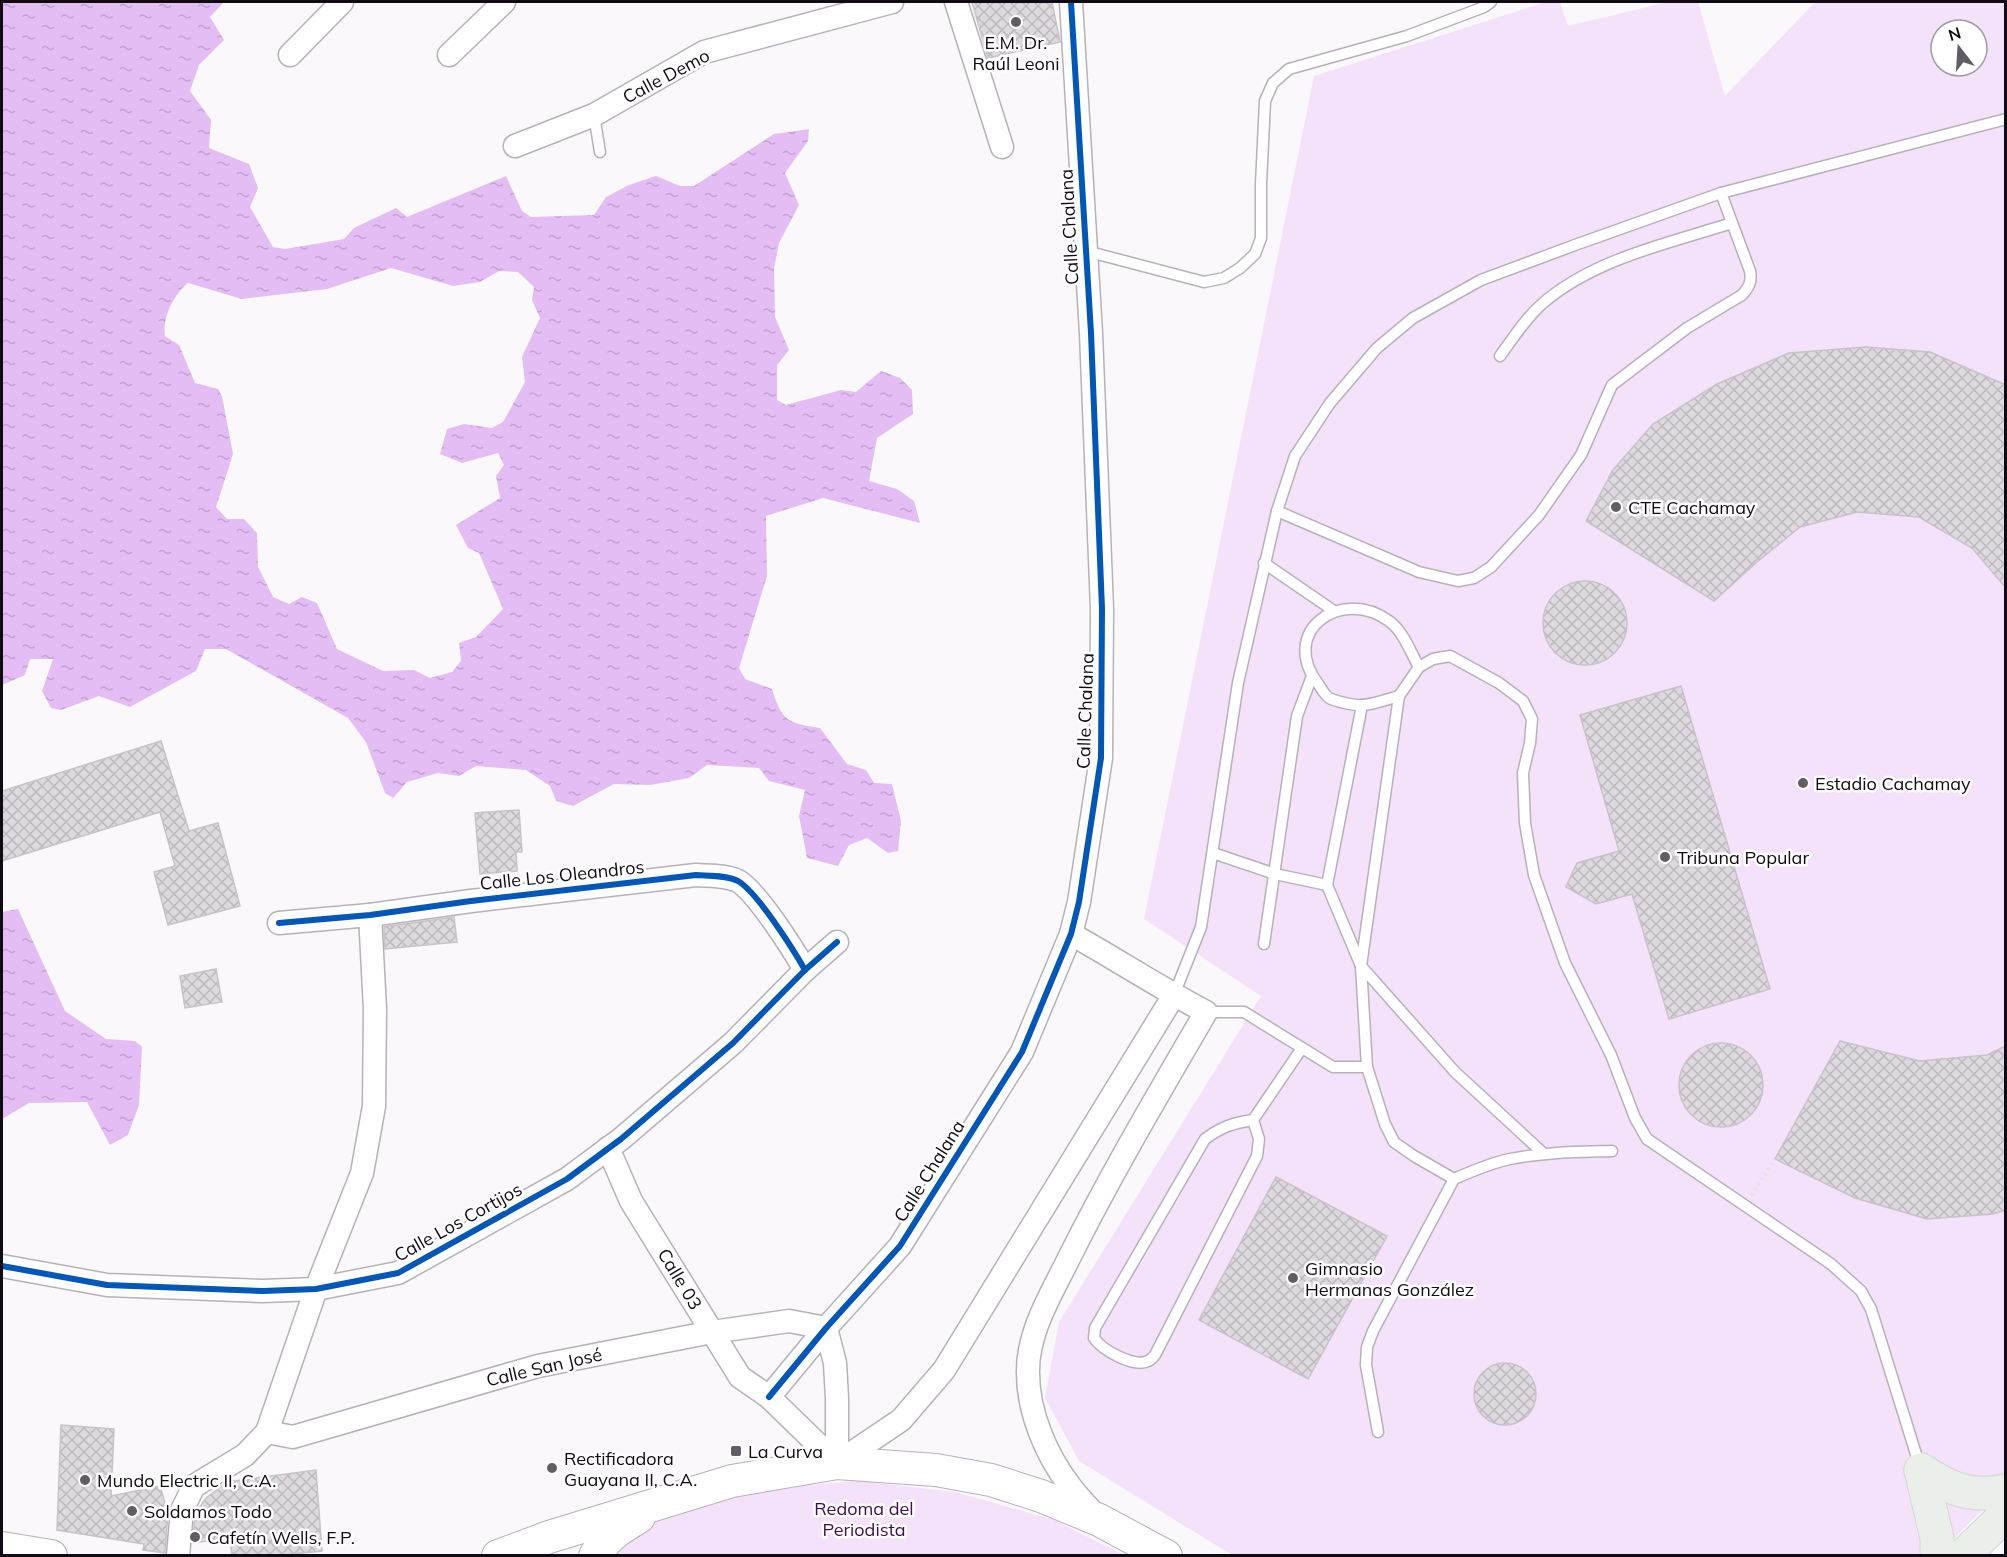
<svg xmlns="http://www.w3.org/2000/svg" width="2007" height="1557" viewBox="0 0 2007 1557" font-family="Mulish,sans-serif">
	<style>
		.green { fill: #f3e2fa; fill-rule: evenodd }
		.water { fill: url(#water-ripples); fill-rule: evenodd }
		.building { fill: url(#building-cross-hatch); stroke: #c7c3c8; stroke-width: 1.5 }
		.lines { fill: none; stroke-linecap: round; stroke-linejoin: round }
		.lane-casing { stroke: #b6b2b8; stroke-width: 13 }
		.street-casing { stroke: #b6b2b8; stroke-width: 25 }
		.secondary-casing { stroke: #b6b2b8; stroke-width: 34 }
		.primary-casing { stroke: #d7d5d7; stroke-width: 35 }
		.path { stroke: #e2e1e2; stroke-width: 4; stroke-dasharray: 1.5 4.5; stroke-linecap: butt }
		.lane { stroke: #fefefe; stroke-width: 10 }
		.street { stroke: #fefefe; stroke-width: 22 }
		.secondary { stroke: #fefefe; stroke-width: 32 }
		.primary { stroke: #eaf0e9; stroke-width: 33 }
		.cycleway-casing { stroke: #fff; stroke-width: 10 }
		.cycleway { stroke: #0057b8; stroke-width: 6 }
		.poi-dot { fill: #625d64; stroke: #fff; stroke-width: 2 }
		.labels { text-anchor: middle; dominant-baseline: central; stroke-width: 5; stroke-linejoin: round; paint-order: stroke }
		.poi-label { font-size: 18px; fill: #100a12; stroke: #fff; text-anchor: start }
		.street-label { font-size: 18px; fill: #100a12; stroke: #fff }
		.park-label { font-size: 18px; fill: #400b52; stroke: #fff }
	</style>
	<defs>
		<pattern id="water-ripples" width="26" height="14" patternUnits="userSpaceOnUse" patternTransform="scale(1.5)"><rect width="26" height="14" fill="#e4bdf5"/><path d="M2 4q2-2 4 0t4 0M15 11q2-2 4 0t4 0" fill="none" stroke="#c3a1d1"/></pattern>
		<pattern id="building-cross-hatch" width="8" height="8" patternUnits="userSpaceOnUse" patternTransform="scale(1.5)"><rect width="8" height="8" fill="#ddd9df"/><path d="M0 0l8 8M0 8l8-8" fill="none" stroke="#bdb9be"/></pattern>
	</defs>
	<rect width="100%" height="100%" fill="#faf8fb"/>
	<g class="green">
		<path d="M1546,2H1560L1568,26L1668,2H1698L1725,96L1815,2H2005V1487L1938,1555H1232L1079,1461L1045,1398L1059,1322L1261,996L1144,919L1314,76ZM1941,30H1977V66H1941Z"/>
		<path d="M859,1481L955,1492L1054,1520L1124,1555L605,1556L628,1529L754,1489Z"/>
	</g>
	<g class="water">
		<path d="M2,2H224L210,17L224,40L199,65L190,91L211,120L209,148L249,164L258,188L250,207L273,247L285,249L344,239L354,228L396,208L407,217L506,176L522,211L531,217L594,215L606,197L629,185L656,176L680,186H694L774,134L809,129L808,141L785,173L799,205L779,243L774,268L775,317L789,350L777,365V400L786,405L841,390L856,392L881,371L900,378L912,390L913,414L877,438L869,481L897,489L914,501L920,523L823,498L766,516L767,576L739,668L745,679L772,689C782,721 787,723 820,728L847,764L866,770L874,783L892,784L901,821L898,851L888,853L867,838L849,845L838,866L807,858L799,816L805,790L769,781L759,768L707,765L689,778L650,785L614,784L573,806L556,801L550,786L526,770L476,766L459,776L438,773L407,782L393,798L385,793L366,742L348,718L226,649H205L196,671L130,707L99,696L61,710L51,708L42,691L53,659H30L25,675L2,685ZM391,268L453,286L480,282L499,271L518,272L534,287L532,300L540,318L522,357L525,382L503,422L492,428L464,424L447,429L440,454L462,463L498,453L504,465L496,476L500,498L456,525L468,548L479,553L503,609L476,637L459,643L461,661L452,672L430,678L414,670L383,671L337,649L317,603L302,597L289,604L273,597L258,567L257,533L244,519H227L216,507L233,454L222,396L218,389L195,383L179,345L165,336C162,318 174,294 188,283L242,299L327,289Z"/>
		<path d="M18,909L65,1011L106,1039L135,1041L142,1047L139,1105L128,1135L110,1145L87,1102L29,1103L2,1119V912Z"/>
	</g>
	<g class="building">
		<path d="M972,2H1052L1060,42L988,58Z"/>
		<path d="M1866,347L1930,352L2006,385V588L1972,548L1919,517L1857,512L1800,527L1757,562L1714,601L1586,521L1613,470L1653,424L1717,384L1789,353Z"/>
		<circle cx="1585" cy="623" r="42"/>
		<path d="M1681,686L1770,989L1669,1019L1632,894L1596,904L1566,887L1577,863L1619,851L1580,715Z"/>
		<path d="M161,741L189,831L218,823L240,906L168,925L154,872L175,866L160,812L2,861V791Z"/>
		<path d="M519,810L522,852H516L517,871L480,874L475,813Z"/>
		<path d="M454,917L457,942L385,949L384,927Z"/>
		<path d="M216,969L222,1002L185,1008L180,976Z"/>
		<path d="M1840,1041L1920,1061L1987,1055L2006,1046V1210L1993,1214L1927,1219L1855,1198L1775,1159Z"/>
		<circle cx="1721" cy="1085" r="42"/>
		<path d="M1276,1177L1387,1236L1308,1379L1199,1320Z"/>
		<circle cx="1505" cy="1394" r="31"/>
		<path d="M61,1425L114,1429L111,1496L160,1486L168,1513L165,1553L143,1550L144,1544L57,1530Z"/>
		<path d="M316,1470L322,1551L274,1556H232L230,1538L193,1543L195,1514L206,1498L227,1482Z"/>
	</g>
	<g class="lines">
		<defs>
			<g id="lane">
				<path d="M594,115L600,152"/>
				<path d="M1086,251L1204,282L1224,278L1240,268L1255,254L1261,238V184L1265,101L1273,83L1289,69L1407,36L1484,7L1491,2"/>
				<path d="M1500,356C1513,338 1526,318 1543,303C1594,259 1669,243 1732,223"/>
				<path d="M1277,511L1419,572L1458,581L1474,578L1491,567L1539,515L1581,455L1612,385L1687,328L1742,295C1749,287 1752,282 1750,271L1721,193"/>
				<path d="M1264,563L1334,611"/>
				<path d="M1399,696C1388,699 1375,704 1363,705C1355,706 1339,702 1331,699C1326,697 1322,690 1319,685C1277,632 1341,586 1389,621C1403,631 1410,651 1419,667"/>
				<path d="M1362,705L1327,885L1361,966L1455,1072L1544,1154"/>
				<path d="M1213,853L1275,874L1327,885"/>
				<path d="M1264,944L1297,716L1312,676"/>
				<path d="M1174,995L1201,927L1238,683L1277,511L1295,456L1330,403L1377,348L1413,318L1481,280L1575,245L1721,193L2006,119"/>
				<path d="M1206,1012H1244L1333,1067H1367"/>
				<path d="M1253,1120L1259,1139L1257,1156L1155,1355C1153,1357 1151,1360 1148,1361C1134,1368 1102,1350 1094,1338L1095,1328L1205,1139C1221,1127 1233,1123 1253,1120L1302,1048"/>
				<path d="M1454,1179L1414,1156L1394,1142L1385,1124L1367,1067L1361,966L1399,696L1419,667L1433,659L1450,656L1499,683L1523,701L1532,719L1530,743L1523,773L1525,823L1534,875L1565,963L1611,1055L1635,1118L1647,1139L1831,1264L1861,1291L1871,1309L1920,1467"/>
				<path d="M1378,1432L1366,1365L1367,1347L1373,1331L1454,1179C1472,1171 1491,1163 1510,1159C1544,1152 1578,1152 1612,1151"/>
			</g>
			<g id="street">
				<path d="M956,2L1002,147"/>
				<path d="M290,55L342,2"/>
				<path d="M449,55L504,2"/>
				<path d="M515,146L594,115L704,52L892,2"/>
				<path d="M279,923L370,915L471,901L696,875C709,876 726,875 738,881C757,892 793,949 805,970"/>
				<path d="M1071,934C1116,959 1160,988 1206,1012C1159,1093 1111,1174 1069,1258C1052,1293 1027,1332 1028,1373C1028,1412 1046,1455 1070,1486C1078,1497 1088,1507 1097,1517"/>
				<path d="M608,1148L631,1201L740,1377L769,1397L837,1463"/>
				<path d="M2,1266L107,1285L263,1291L316,1289L398,1273L567,1179L621,1139L733,1043L805,970L837,942"/>
				<path d="M769,1397L826,1328L900,1246L1022,1052L1071,934L1079,902L1101,758L1102,609L1091,333L1071,2"/>
				<path d="M267,1432L293,1437L538,1366L712,1332L789,1321L826,1328L835,1363L837,1398V1463"/>
				<path d="M837,1463L901,1420L944,1370L1174,995"/>
				<path d="M178,1556L182,1510L194,1486L245,1455L267,1432L316,1289L362,1173L374,1106L375,1009L370,915"/>
			</g>
			<g id="secondary">
				<path d="M2,1548L51,1556"/>
				<path d="M498,1556L549,1537L732,1481L837,1463L936,1470L991,1480L1041,1496L1099,1520L1166,1556"/>
				<path d="M595,1556C604,1538 622,1527 639,1517"/>
			</g>
			<g id="primary">
				<path d="M1921,1470C1950,1489 1970,1498 2006,1491"/>
				<path d="M1921,1470L1937,1538V1556"/>
				<path d="M1963,1556L2006,1514"/>
			</g>
		</defs>
		<use href="#lane" class="lane-casing"/>
		<use href="#street" class="street-casing"/>
		<use href="#secondary" class="secondary-casing"/>
		<use href="#primary" class="primary-casing"/>
		<path class="path" d="M1752,1195L1775,1159"/>
		<use href="#lane" class="lane"/>
		<use href="#street" class="street"/>
		<use href="#secondary" class="secondary"/>
		<use href="#primary" class="primary"/>
		<defs>
			<g id="cycleway">
				<path d="M279,923L370,915L471,901L696,875C709,876 726,875 738,881C757,892 793,949 805,970"/>
				<path d="M2,1266L107,1285L263,1291L316,1289L398,1273L567,1179L621,1139L733,1043L805,970L837,942"/>
				<path d="M769,1397L826,1328L900,1246L1022,1052L1071,934L1079,902L1101,758L1102,609L1091,333L1071,2"/>
			</g>
		</defs>
		<use href="#cycleway" class="cycleway-casing"/>
		<use href="#cycleway" class="cycleway"/>
	</g>
	<g class="poi-dot">
		<circle cx="1016" cy="22" r="6"/>
		<circle cx="1616" cy="507" r="6"/>
		<circle cx="1803" cy="783" r="6"/>
		<circle cx="1665" cy="857" r="6"/>
		<circle cx="1293" cy="1278" r="6"/>
		<rect x="730" y="1445" width="12" height="12" rx="3"/>
		<circle cx="552" cy="1468" r="6"/>
		<circle cx="85" cy="1480" r="6"/>
		<circle cx="132" cy="1511" r="6"/>
		<circle cx="195" cy="1537" r="6"/>
	</g>
	<g class="labels">
		<g class="poi-label">
			<text x="1016" y="42" text-anchor="middle">E.M. Dr.<tspan x="1016" dy="21">Raúl Leoni</tspan></text>
			<text x="1628" y="507">CTE Cachamay</text>
			<text x="1815" y="783">Estadio Cachamay</text>
			<text x="1677" y="857">Tribuna Popular</text>
			<text x="1305" y="1268">Gimnasio<tspan x="1305" dy="21">Hermanas González</tspan></text>
			<text x="748" y="1451">La Curva</text>
			<text x="564" y="1458">Rectificadora<tspan x="564" dy="21">Guayana II, C.A.</tspan></text>
			<text x="97" y="1480">Mundo Electric II, C.A.</text>
			<text x="144" y="1511">Soldamos Todo</text>
			<text x="207" y="1537">Cafetín Wells, F.P.</text>
		</g>
		<g class="street-label">
			<text transform="translate(666 76) rotate(-28)">Calle Demo</text>
			<text transform="translate(1069 227) rotate(-93)">Calle Chalana</text>
			<text transform="translate(1085 711) rotate(-88)">Calle Chalana</text>
			<text transform="translate(562 875) rotate(-6)">Calle Los Oleandros</text>
			<text transform="translate(929 1171) rotate(-58)">Calle Chalana</text>
			<text transform="translate(458 1222) rotate(-29)">Calle Los Cortijos</text>
			<text transform="translate(680 1279) rotate(59)">Calle 03</text>
			<text transform="translate(544 1367) rotate(-13)">Calle San José</text>
		</g>
		<g class="park-label">
			<text x="864" y="1508">Redoma del<tspan x="864" dy="21">Periodista</tspan></text>
		</g>
	</g>
	<rect width="2007" height="1557" fill="none" stroke="#100a12" stroke-width="6"/>
	<g transform="translate(1959 48) rotate(343)"><circle r="28" fill="#ffffff" stroke="#9f9da0" stroke-width="1.5"/>
	<path d="M0-4.5L10 22L0 15L-10 22Z" fill="#625d64"/>
	<text y="-9" font-size="16" font-weight="bold" text-anchor="middle" fill="#100a12">N</text>
	</g>
</svg>
